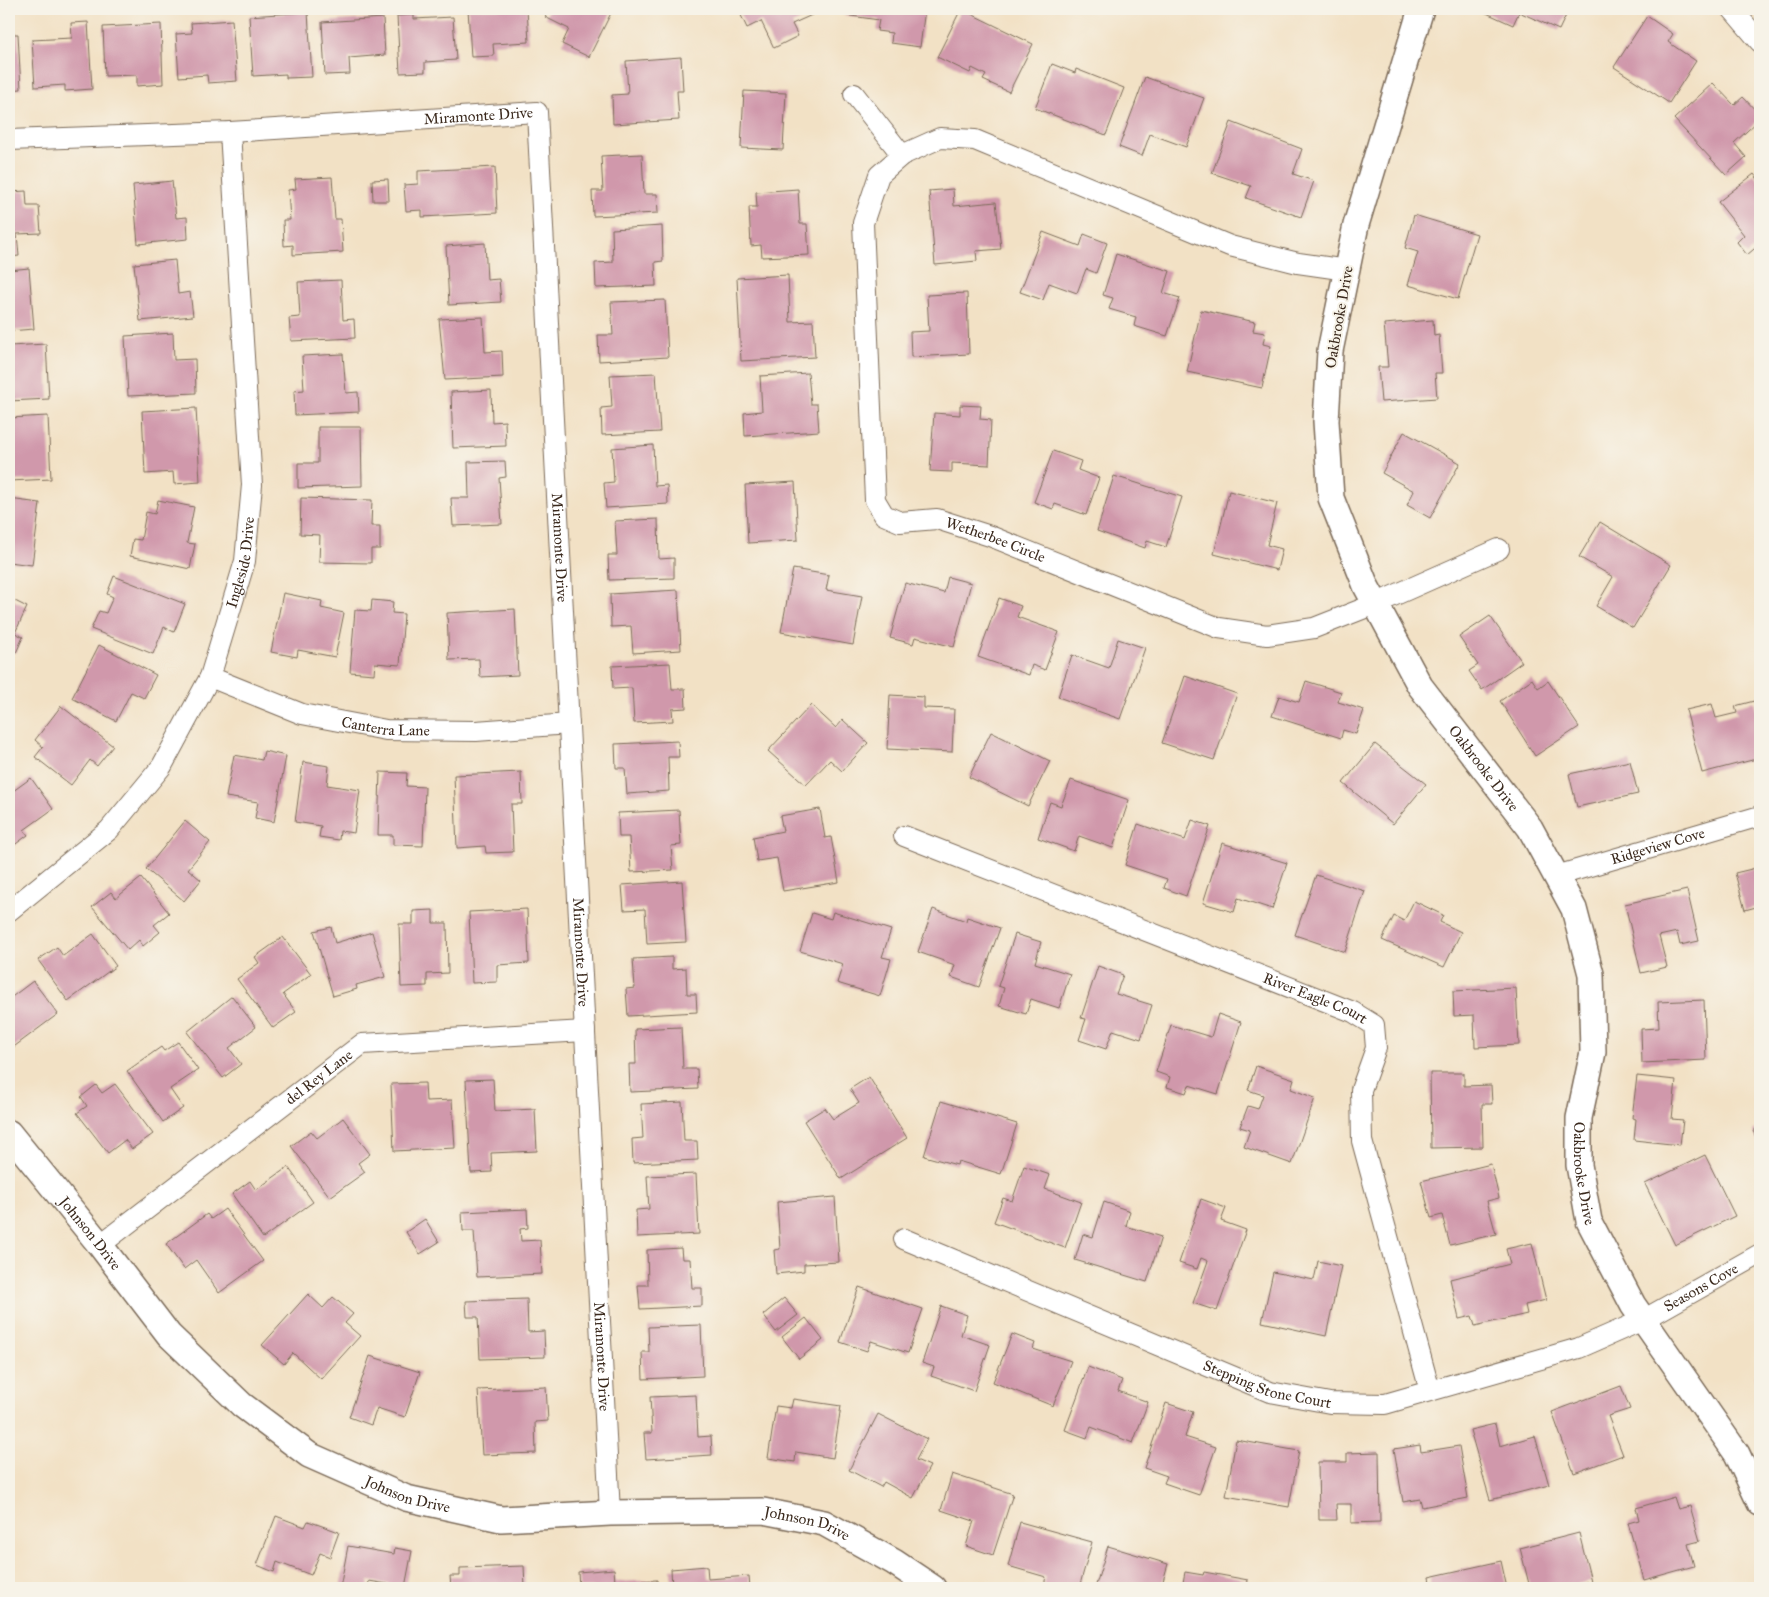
<svg xmlns="http://www.w3.org/2000/svg" width="1769" height="1597" viewBox="0 0 1769 1597" font-family="'IM FELL Great Primer',serif">
	<style>
		.building { fill: #d098ab }
		.lines { fill: none; stroke-linecap: round; stroke-linejoin: round }
		.minor-casing { stroke: #7b6a58; stroke-width: 22 }
		.tertiary-casing { stroke: #7b6a58; stroke-width: 28 }
		.minor { stroke: #fff; stroke-width: 20 }
		.tertiary { stroke: #fff; stroke-width: 25 }
		.labels { text-anchor: middle; dominant-baseline: central; stroke-width: 4; stroke-linejoin: round; paint-order: stroke }
		.street-label { font-size: 15px; fill: #3b2a1e; stroke: #f7f3e8 }
	</style>
	<rect width="100%" height="100%" fill="#f7f3e8"/>
	<filter id="ink" filterUnits="userSpaceOnUse"><feTurbulence type="fractalNoise" baseFrequency=".02" numOctaves="2"/><feDisplacementMap in="SourceGraphic" scale="10" xChannelSelector="R" yChannelSelector="G"/><feConvolveMatrix kernelMatrix="1 2 1 2 8 2 1 2 1" color-interpolation-filters="sRGB"/></filter>
	<filter id="wash" filterUnits="userSpaceOnUse"><feTurbulence type="fractalNoise" baseFrequency=".0096" numOctaves="4" result="noise"/><feDisplacementMap in="SourceGraphic" scale="20" xChannelSelector="R" yChannelSelector="G"/><feGaussianBlur stdDeviation="1.12" result="paint"/><feColorMatrix in="noise" values="0 0 0 0 0 0 0 0 0 0 0 0 0 0 0 0 0 1.4 0 .05"/><feComposite in="paint" operator="in"/></filter>
	<g filter="url(#wash)">
		<rect width="100%" height="100%" fill="#f2e1c5"/>
		<g id="blocks">
			<g class="building">
				<path d="M468,9H527L529,42L493,44L494,56L471,57Z"/>
				<path d="M549,9H613L589,57L562,44L569,29L545,17Z"/>
				<path d="M738,9H825L792,24L798,36L774,48L761,21L747,28Z"/>
				<path d="M845,9H925L920,47L891,43L892,33L877,31L879,20L844,15Z"/>
				<path d="M961,9L1033,44L1009,92L983,80L986,75L972,68L970,73L937,57Z"/>
				<path d="M1483,9H1569L1559,30L1519,12L1513,25L1482,11Z"/>
				<path d="M308,12L312,77L286,78V74L253,76L249,16Z"/>
				<path d="M414,15V19L453,17L456,60L425,62V72L400,73L397,16Z"/>
				<path d="M1647,16L1673,34L1668,42L1696,61L1669,103L1614,67Z"/>
				<path d="M383,18L385,55L349,58L350,74L325,75L322,22Z"/>
				<path d="M232,20L237,81L208,83L207,75L179,77L176,34L192,33L191,23Z"/>
				<path d="M88,22L92,89L65,91V85L35,87L32,40L72,38L71,23Z"/>
				<path d="M161,24L163,84L137,86V75L105,76L103,27Z"/>
				<path d="M9,34H18L21,89L9,90Z"/>
				<path d="M681,57L683,91H677L679,120L613,124L612,95L628,94L626,61Z"/>
				<path d="M1052,64L1075,73L1076,69L1124,88L1106,135L1035,108Z"/>
				<path d="M1145,77L1204,98L1186,147L1150,134L1142,156L1119,147Z"/>
				<path d="M1713,83L1734,105L1743,97L1760,115V119L1734,143L1746,157L1726,175L1674,119Z"/>
				<path d="M744,91L786,93L783,150L741,148Z"/>
				<path d="M1231,122L1302,149L1293,174L1314,181L1301,217L1246,198L1251,186L1212,173Z"/>
				<path d="M642,154L644,194H657L658,213L593,216L592,191H603L601,156Z"/>
				<path d="M495,167L497,213L422,217V210L406,211L404,185L418,184V171Z"/>
				<path d="M1754,174L1760,182V244L1747,255L1737,242L1744,235L1718,202Z"/>
				<path d="M332,177L335,219H341L343,252L293,255V245L284,246L283,220H290L288,190L296,189L295,179Z"/>
				<path d="M388,179L389,201H373L372,180Z"/>
				<path d="M172,181L176,218L187,217L188,239L138,244L133,185Z"/>
				<path d="M798,189L800,224H807L809,255L762,257L761,245L751,246L749,207H757L756,192Z"/>
				<path d="M953,189L954,206L996,202L1001,249L976,251L977,261L935,265L929,191Z"/>
				<path d="M26,191L27,206H39L41,233L17,234L19,256L9,257V192Z"/>
				<path d="M1414,215L1477,234L1458,299L1408,285L1418,252L1405,248Z"/>
				<path d="M662,226L663,261L655,262L656,286L596,288L595,263L613,262L612,229Z"/>
				<path d="M1043,232L1080,246L1084,234L1107,243L1096,273L1086,269L1077,293L1049,283L1043,300L1020,292Z"/>
				<path d="M485,243L487,280L499,279L501,302L449,305L446,246Z"/>
				<path d="M1116,254L1170,271L1163,293L1180,298L1167,336L1134,326L1136,317L1109,309L1113,298L1103,295Z"/>
				<path d="M175,260L178,294L190,292L193,316L140,321L134,264Z"/>
				<path d="M29,268L34,329L9,331V270Z"/>
				<path d="M788,275L790,322L813,321L815,357L741,361L737,278Z"/>
				<path d="M341,280L343,320L354,319L355,338L291,341L289,318L300,317L298,282Z"/>
				<path d="M967,293L969,354L911,357L910,332L929,331L927,295Z"/>
				<path d="M665,300L668,357L599,361L598,335H613L611,302Z"/>
				<path d="M1201,310L1255,322L1253,331L1265,333L1263,344L1271,346L1262,388L1187,372Z"/>
				<path d="M483,317L485,352L502,351L503,377L445,380L439,319Z"/>
				<path d="M1433,320L1434,336L1439,335L1442,373H1435L1437,398L1381,402L1378,367H1388L1384,324Z"/>
				<path d="M173,333L174,360L195,359L196,393L128,396L125,336Z"/>
				<path d="M46,344L49,399L9,401V346Z"/>
				<path d="M343,354L346,393L358,392L359,412L295,415L294,391L304,390L302,356Z"/>
				<path d="M656,373L660,432L602,435L601,408L612,407L610,375Z"/>
				<path d="M808,373L811,404H817L819,431L745,436L744,413L762,411L760,376Z"/>
				<path d="M491,390L492,422L505,421L506,446L453,448L451,392Z"/>
				<path d="M960,405L981,406L980,419L991,420L989,465L952,463V472L930,471L934,413L960,415Z"/>
				<path d="M196,408L200,482L174,484L173,472L145,474L142,411Z"/>
				<path d="M48,416L51,479L9,481V418Z"/>
				<path d="M318,427H361L362,486L298,488V463H318Z"/>
				<path d="M1404,432L1460,463L1430,518L1407,505L1414,491L1382,473Z"/>
				<path d="M653,445L655,486L667,485L668,504L606,508L604,483L614,482L612,448Z"/>
				<path d="M1053,451L1081,461L1078,470L1099,478L1086,515L1055,504L1053,509L1034,502Z"/>
				<path d="M505,461L506,477L499,478L502,524L453,526L451,498H469L468,462Z"/>
				<path d="M1114,476L1182,497L1166,547L1147,541L1145,548L1097,531Z"/>
				<path d="M795,482L798,540L748,543L745,485Z"/>
				<path d="M1229,491L1277,503L1267,545L1282,549L1277,570L1214,554Z"/>
				<path d="M301,498L372,500L371,526H380V549H371V563L319,562L320,535L300,534Z"/>
				<path d="M9,499L40,503L32,565L9,562Z"/>
				<path d="M158,500L194,507L187,543L195,544L190,569L130,556L133,539L141,540L146,512L155,514Z"/>
				<path d="M658,519L659,559L674,558V578L609,580L608,555H617L615,521Z"/>
				<path d="M1600,522L1671,565L1633,628L1596,606L1613,577L1579,557Z"/>
				<path d="M793,569L829,575L826,590L862,596L853,645L781,632Z"/>
				<path d="M114,576L185,604L174,632L164,627L153,654L91,629L99,611L106,613L113,597L107,594Z"/>
				<path d="M948,577L971,583L954,647L915,637L913,644L890,638L905,583L944,593Z"/>
				<path d="M678,590L681,650L633,653L631,626L611,627L610,594Z"/>
				<path d="M283,593L322,601L321,608L344,613L335,657L298,650L297,657L271,652Z"/>
				<path d="M9,598L27,607L15,633L23,637L16,653L9,650Z"/>
				<path d="M999,598L1021,606L1017,617L1059,632L1045,670L1032,665L1029,675L978,657Z"/>
				<path d="M372,600L393,602L392,613L404,614L400,665L375,663L374,674L350,672L355,610L371,611Z"/>
				<path d="M515,609L518,675L480,677L479,659L449,660L447,613Z"/>
				<path d="M1490,616L1522,662L1482,690L1469,671L1478,665L1459,637Z"/>
				<path d="M1118,639L1145,648L1120,719L1058,697L1072,655L1109,668Z"/>
				<path d="M99,645L156,675L144,698L131,692L116,721L72,698Z"/>
				<path d="M670,663L672,689H685L686,708L672,709L673,721L634,723L632,688L613,689L612,666Z"/>
				<path d="M1185,676L1237,694L1214,760L1162,743Z"/>
				<path d="M1532,679L1538,688L1548,681L1579,727L1535,756L1500,701Z"/>
				<path d="M1306,681L1341,692L1338,702L1364,710L1356,734L1343,730L1341,738L1272,716L1279,696L1299,702Z"/>
				<path d="M890,695L924,697V708L954,709L952,752L887,749Z"/>
				<path d="M1754,701L1760,727V758L1702,773L1686,710L1712,704L1716,718L1737,713L1735,706Z"/>
				<path d="M811,705L836,728L843,720L868,743L842,771L830,760L806,785L768,751Z"/>
				<path d="M61,706L113,746L97,766L90,760L71,785L35,757L43,747L35,740Z"/>
				<path d="M991,732L1050,761L1028,806L969,777Z"/>
				<path d="M678,741L679,757H668L669,791L627,794L625,768H616L615,744Z"/>
				<path d="M1375,744L1426,784L1393,824L1343,783Z"/>
				<path d="M264,751L286,756L274,822L255,818L258,802L226,797L234,755L262,760Z"/>
				<path d="M1630,761L1638,794L1577,807L1569,774Z"/>
				<path d="M303,762L329,766L327,785L360,790L354,833L340,831L339,840L319,837L321,826L295,822Z"/>
				<path d="M380,772L407,773L406,786L425,787L423,846L393,845V835H378Z"/>
				<path d="M521,772L522,804H511L513,852L486,853L485,846L457,848L454,775Z"/>
				<path d="M31,778L53,809L24,830L28,835L9,849V794Z"/>
				<path d="M1071,780L1129,800L1113,848L1079,836L1074,851L1038,838L1050,802L1061,806Z"/>
				<path d="M820,809L825,838L831,837L839,882L783,891L777,858L757,861L753,837L783,831L780,816Z"/>
				<path d="M679,810L681,845L671,846L673,870L631,872L629,837H619L618,813Z"/>
				<path d="M1192,820L1210,826L1186,896L1164,888L1167,879L1125,865L1138,824L1185,840Z"/>
				<path d="M185,821L210,842L188,869L201,880L184,901L146,869Z"/>
				<path d="M1222,843L1287,863L1272,909L1238,898L1234,912L1203,903Z"/>
				<path d="M1760,867V921L1756,907L1745,910L1735,873Z"/>
				<path d="M1316,875L1365,891L1345,952L1295,935Z"/>
				<path d="M141,878L169,913L154,925L160,932L143,946L139,940L128,950L92,907L111,892L116,898Z"/>
				<path d="M682,881L686,942L647,944L645,909L624,910L622,885Z"/>
				<path d="M1687,890L1699,941L1680,945L1677,932L1659,936L1667,967L1641,973L1625,904Z"/>
				<path d="M1414,901L1443,915L1440,922L1461,932L1444,967L1382,940L1394,916L1404,921Z"/>
				<path d="M527,909L529,963L497,965V982L472,983L469,912Z"/>
				<path d="M933,909L966,921L967,917L1000,928L979,987L951,977L955,965L918,952Z"/>
				<path d="M433,910V923H447L448,973L427,974V986L401,987L399,924H413V911Z"/>
				<path d="M833,912L891,930L882,957L891,959L880,996L837,983L843,964L800,951L812,913L831,919Z"/>
				<path d="M331,927L335,943L372,932L385,977L356,985L357,989L333,996L314,931Z"/>
				<path d="M93,934L116,966L68,1001L38,960L57,947L63,956Z"/>
				<path d="M1015,934L1041,942L1035,963L1070,974L1059,1008L1031,999L1026,1014L999,1006L1004,988L998,986Z"/>
				<path d="M283,937L311,974L283,994L296,1012L273,1028L237,979L259,963L255,957Z"/>
				<path d="M672,957V969L686,968L687,994H696L697,1012L628,1016L626,989L635,988L633,959Z"/>
				<path d="M1098,966L1123,975L1116,994L1152,1005L1141,1039L1113,1030L1106,1049L1079,1040L1086,1019L1081,1018Z"/>
				<path d="M33,981L58,1014L11,1049L9,1046V999Z"/>
				<path d="M1516,988L1519,1045L1475,1047L1474,1015L1454,1016L1453,991Z"/>
				<path d="M232,996L256,1027L229,1048L241,1064L223,1078L187,1032Z"/>
				<path d="M1704,1000L1706,1060L1642,1063L1641,1029L1659,1028L1658,1002Z"/>
				<path d="M1218,1014L1241,1022L1218,1094L1189,1085L1186,1093L1167,1087L1170,1077L1156,1072L1171,1025L1211,1037Z"/>
				<path d="M681,1027L683,1069H697L698,1089L630,1092L629,1064H636L635,1029Z"/>
				<path d="M178,1042L198,1070L170,1089L183,1108L163,1122L127,1071L161,1047L164,1051Z"/>
				<path d="M1256,1066L1294,1079L1291,1089L1315,1098L1292,1164L1244,1147L1250,1130L1240,1127L1248,1106L1258,1109L1263,1095L1248,1090Z"/>
				<path d="M1430,1073H1464V1086L1491,1085L1492,1104H1482L1483,1147L1431,1148Z"/>
				<path d="M1637,1076L1676,1080L1672,1119L1683,1120L1680,1145L1634,1140L1636,1119L1632,1118Z"/>
				<path d="M869,1077L907,1138L841,1179L804,1121L825,1108L833,1119L859,1103L850,1089Z"/>
				<path d="M493,1079L495,1111L535,1109L537,1151L491,1153L492,1172L471,1173L466,1080Z"/>
				<path d="M425,1083L426,1101L452,1100L455,1148L394,1151L391,1084Z"/>
				<path d="M115,1084L153,1134L132,1149L125,1140L108,1153L77,1113L87,1106L81,1097L96,1085L102,1093Z"/>
				<path d="M941,1101L1017,1124L1001,1174L958,1161L957,1165L924,1156Z"/>
				<path d="M682,1102L684,1141H697L698,1160L633,1163L632,1139L643,1138L641,1104Z"/>
				<path d="M343,1118L370,1154L358,1163L365,1172L330,1197L291,1146L311,1131L317,1138Z"/>
				<path d="M1760,1127V1145L1753,1131Z"/>
				<path d="M1705,1155L1735,1216L1675,1245L1645,1184Z"/>
				<path d="M1491,1164L1499,1198L1487,1201L1496,1234L1450,1245L1442,1215L1431,1218L1421,1181Z"/>
				<path d="M1024,1166L1050,1175L1045,1189L1081,1202L1065,1248L994,1222L1003,1198L1012,1201Z"/>
				<path d="M288,1167L313,1202L263,1238L232,1194L250,1181L256,1190Z"/>
				<path d="M696,1174L699,1234L637,1237L636,1210L649,1209L647,1176Z"/>
				<path d="M835,1197L839,1262L804,1264V1271L776,1274L774,1250L780,1249L777,1202Z"/>
				<path d="M1201,1199L1226,1208L1221,1221L1246,1230L1217,1311L1193,1303L1208,1261L1201,1258L1197,1269L1179,1263Z"/>
				<path d="M1104,1202L1130,1211L1126,1226L1161,1237L1147,1282L1075,1260L1083,1234L1093,1237Z"/>
				<path d="M225,1209L263,1261L219,1293L196,1260L184,1269L166,1244L207,1214L211,1219Z"/>
				<path d="M527,1209L528,1228L520,1229L521,1241L540,1240L542,1274L477,1277L474,1231H463L462,1212Z"/>
				<path d="M425,1219L439,1242L420,1254L406,1232Z"/>
				<path d="M1532,1243L1546,1300L1525,1305L1527,1314L1475,1326L1472,1316L1459,1319L1450,1279L1510,1264L1506,1249Z"/>
				<path d="M681,1248L682,1259H690L692,1288H702V1306L640,1309L638,1285H648L647,1250Z"/>
				<path d="M1318,1261L1341,1266L1326,1336L1262,1322L1273,1272L1314,1280Z"/>
				<path d="M859,1287L923,1309L908,1353L871,1341L867,1351L840,1342Z"/>
				<path d="M308,1294L323,1308L333,1297L353,1314L345,1323L360,1336L321,1379L293,1353L284,1364L262,1345Z"/>
				<path d="M784,1298L798,1315L776,1332L763,1315Z"/>
				<path d="M527,1299L528,1332L544,1331L545,1357L480,1359L478,1317H467L466,1301Z"/>
				<path d="M941,1306L967,1315L961,1335L990,1345L974,1391L931,1376L934,1367L922,1363Z"/>
				<path d="M806,1318L823,1340L799,1359L782,1337Z"/>
				<path d="M701,1325L703,1376L643,1379L642,1352H649L648,1327Z"/>
				<path d="M1012,1334L1035,1343L1033,1349L1071,1361L1053,1406L993,1382Z"/>
				<path d="M1759,1336H1760V1378H1755Z"/>
				<path d="M370,1356L420,1372L405,1417L377,1408L371,1425L349,1417Z"/>
				<path d="M1088,1367L1122,1380L1118,1391L1148,1402L1133,1443L1091,1427L1087,1438L1065,1430Z"/>
				<path d="M1621,1386L1630,1409L1608,1416L1623,1455L1574,1473L1552,1412Z"/>
				<path d="M546,1387L548,1421L535,1422L536,1453L482,1455L478,1390Z"/>
				<path d="M696,1395L698,1437L711,1436L712,1455L646,1459L644,1433H652L650,1397Z"/>
				<path d="M793,1399L841,1406L833,1458L796,1452L795,1462L768,1458L776,1406L791,1408Z"/>
				<path d="M1166,1403L1193,1412L1185,1437L1216,1447L1199,1495L1164,1483L1167,1476L1144,1468Z"/>
				<path d="M878,1414L927,1439L916,1460L930,1466L913,1498L884,1482L881,1487L849,1470Z"/>
				<path d="M1495,1424L1500,1446L1535,1436L1549,1485L1490,1500L1470,1430Z"/>
				<path d="M1236,1440L1299,1451L1289,1507L1226,1496Z"/>
				<path d="M1420,1445L1421,1452L1459,1446L1468,1498L1422,1507L1420,1499L1403,1502L1394,1449Z"/>
				<path d="M1379,1452L1380,1522L1351,1523V1504H1336L1337,1520H1319L1318,1462H1347V1453Z"/>
				<path d="M952,1474L1013,1494L993,1555L966,1546L974,1521L941,1510Z"/>
				<path d="M1674,1497L1678,1509L1690,1506L1700,1541L1688,1544L1694,1566L1644,1580L1628,1523L1639,1520L1636,1508Z"/>
				<path d="M276,1516L305,1527L308,1521L339,1532L330,1557L320,1553L311,1575L277,1562L274,1572L257,1565Z"/>
				<path d="M1020,1522L1092,1542L1079,1588H1043L1046,1577L1008,1566Z"/>
				<path d="M1579,1533L1591,1581L1560,1588H1530L1520,1548Z"/>
				<path d="M348,1546L394,1554L395,1548L412,1551L405,1587L369,1581L368,1588H340Z"/>
				<path d="M1108,1546L1168,1564L1161,1588H1095Z"/>
				<path d="M1501,1561L1507,1588H1431L1429,1577Z"/>
				<path d="M524,1566L525,1588H451L450,1576H460V1568Z"/>
				<path d="M707,1566L708,1579L749,1576L750,1588H672L671,1569Z"/>
				<path d="M614,1569L615,1582L657,1580V1588H579L578,1572Z"/>
				<path d="M1185,1572L1203,1575L1204,1572L1248,1580L1247,1588H1182Z"/>
				<path d="M1329,1586V1588H1311V1587Z"/>
			</g>
		</g>
	</g>
	<g filter="url(#ink)">
		<use href="#blocks" fill-opacity="0" stroke="#7b6a58" stroke-width="1"/>
		<g class="lines">
			<defs>
				<g id="minor">
					<path d="M1732,9L1760,42"/>
					<path d="M854,94L902,155"/>
					<path id="s1" d="M9,140L230,132L537,112L610,1513"/>
					<path id="s2" d="M1347,270L1298,263L1230,246L975,140L940,138L902,155L879,175L863,223L875,500L884,515L900,522L937,519L990,536L1219,628L1267,635L1314,628L1375,604L1499,549"/>
					<path id="s3" d="M210,677L302,714L386,730L476,731L569,724"/>
					<path id="s4" d="M904,836L1353,1012L1374,1025L1376,1048L1361,1090L1362,1141L1430,1391"/>
					<path id="s5" d="M1556,876L1760,816"/>
					<path id="s6" d="M9,911L109,830L162,766L210,677L245,561L252,485L230,132"/>
					<path id="s7" d="M904,1239L1270,1392L1330,1403L1385,1404L1579,1348L1643,1320L1760,1254"/>
					<path id="s8" d="M100,1245L362,1044L585,1031"/>
				</g>
				<g id="tertiary">
					<path id="s9" d="M1421,9L1356,225L1330,351L1326,421L1331,498L1366,586L1420,686L1530,828L1574,909L1591,974L1593,1052L1579,1118V1165L1589,1221L1633,1305L1737,1454L1760,1503"/>
					<path id="s10" d="M9,1133L100,1245L169,1335L242,1405L309,1455L406,1498L501,1519L610,1513L763,1511L824,1523L894,1562L933,1588"/>
				</g>
			</defs>
			<use href="#minor" class="minor-casing"/>
			<use href="#tertiary" class="tertiary-casing"/>
			<use href="#minor" class="minor"/>
			<use href="#tertiary" class="tertiary"/>
		</g>
	</g>
	<g class="labels">
		<g class="street-label">
			<text stroke="none"><textPath href="#s1" startOffset="470">Miramonte Drive</textPath></text>
			<text transform="translate(1339 317) rotate(-80)">Oakbrooke Drive</text>
			<text stroke="none"><textPath href="#s2" startOffset="965">Wetherbee Circle</textPath></text>
			<text stroke="none"><textPath href="#s1" startOffset="965">Miramonte Drive</textPath></text>
			<text stroke="none"><textPath href="#s6" startOffset="432">Ingleside Drive</textPath></text>
			<text stroke="none"><textPath href="#s3" startOffset="184">Canterra Lane</textPath></text>
			<text stroke="none"><textPath href="#s9" startOffset="814">Oakbrooke Drive</textPath></text>
			<text stroke="none"><textPath href="#s5" startOffset="106">Ridgeview Cove</textPath></text>
			<text stroke="none"><textPath href="#s1" startOffset="1370">Miramonte Drive</textPath></text>
			<text stroke="none"><textPath href="#s4" startOffset="442">River Eagle Court</textPath></text>
			<text stroke="none"><textPath href="#s8" startOffset="276">del Rey Lane</textPath></text>
			<text stroke="none"><textPath href="#s9" startOffset="1250">Oakbrooke Drive</textPath></text>
			<text stroke="none"><textPath href="#s10" startOffset="129">Johnson Drive</textPath></text>
			<text stroke="none"><textPath href="#s7" startOffset="851">Seasons Cove</textPath></text>
			<text stroke="none"><textPath href="#s1" startOffset="1775">Miramonte Drive</textPath></text>
			<text stroke="none"><textPath href="#s7" startOffset="392">Stepping Stone Court</textPath></text>
			<text stroke="none"><textPath href="#s10" startOffset="549">Johnson Drive</textPath></text>
			<text stroke="none"><textPath href="#s10" startOffset="954">Johnson Drive</textPath></text>
		</g>
	</g>
	<rect width="1769" height="1597" fill="none" stroke="#f7f3e8" stroke-width="30"/>
</svg>
